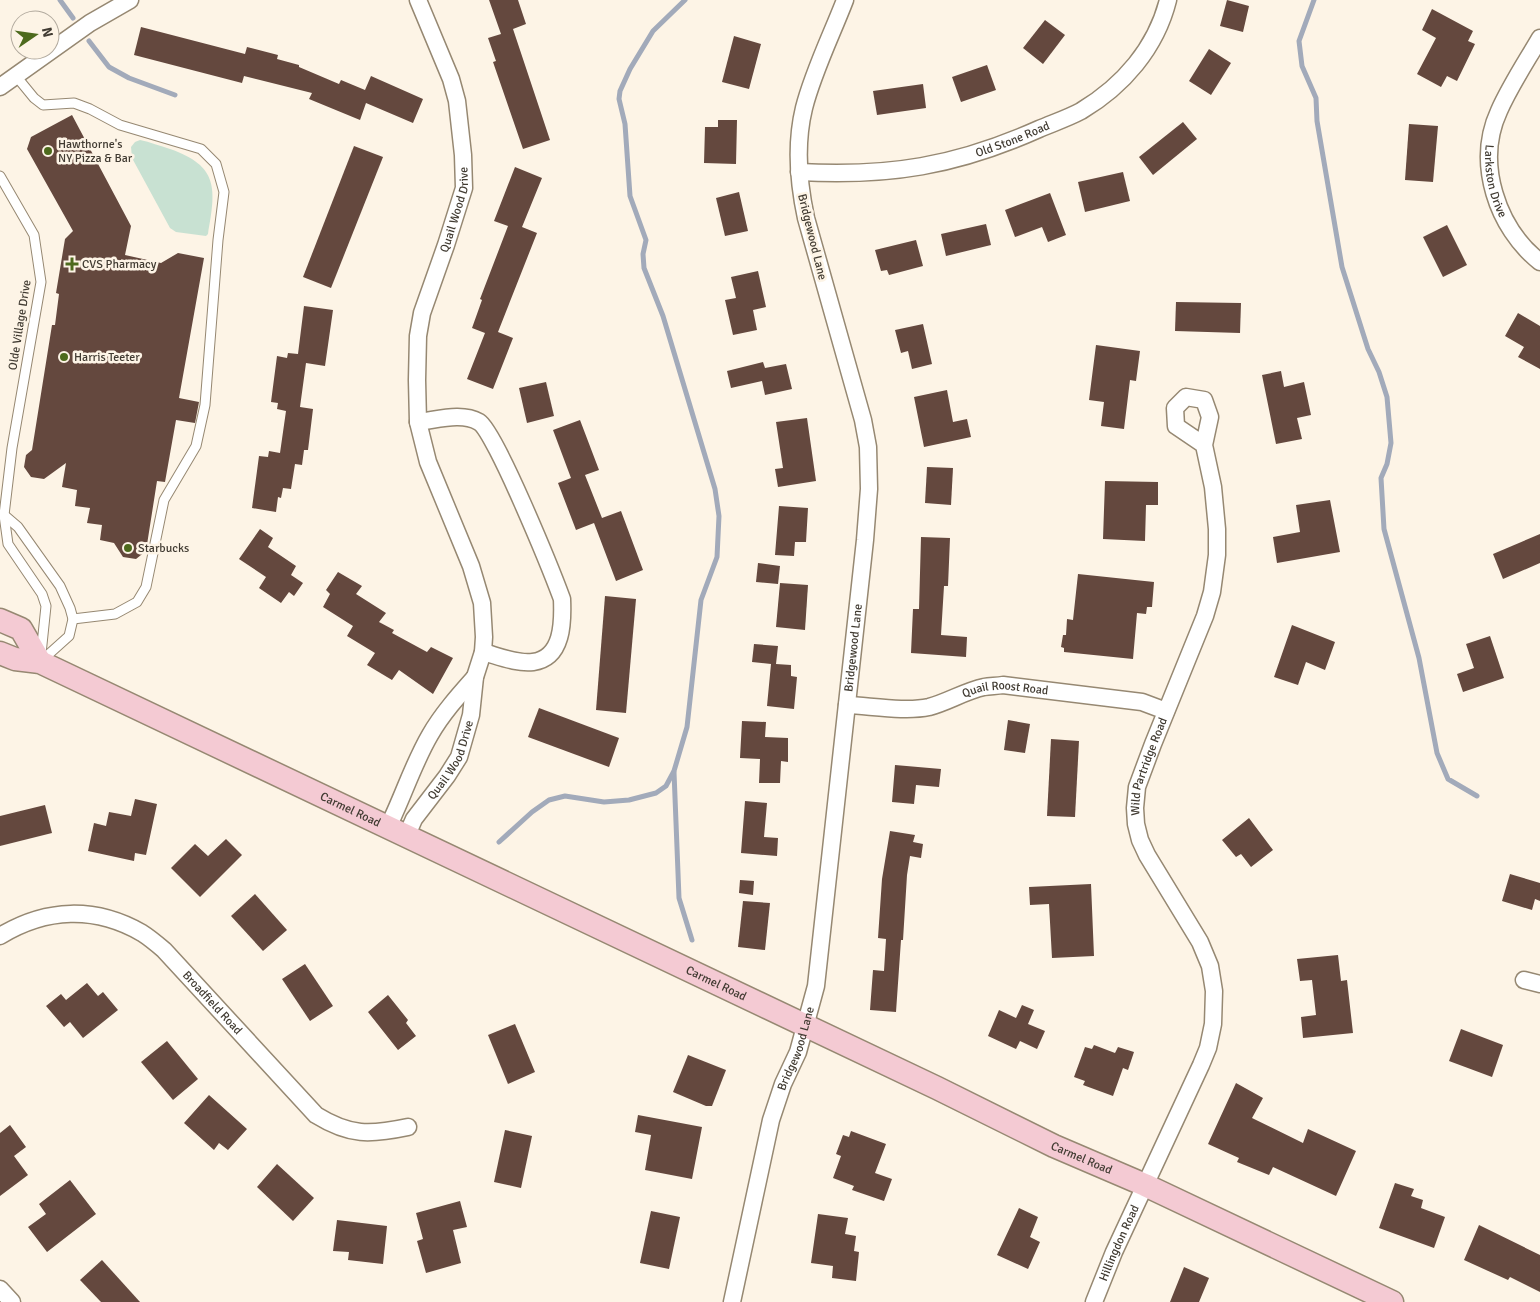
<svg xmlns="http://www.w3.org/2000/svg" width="1540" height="1302" viewBox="0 0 1540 1302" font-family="Signika,sans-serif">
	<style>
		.green { fill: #c8e1d2 }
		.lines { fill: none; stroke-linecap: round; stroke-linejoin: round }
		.stream { stroke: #a2aaba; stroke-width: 5 }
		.building { fill: #64483e }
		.service-casing { stroke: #968872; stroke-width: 11 }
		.minor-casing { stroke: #968872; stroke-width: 19 }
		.secondary-casing { stroke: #968872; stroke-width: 25 }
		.service { stroke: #fff; stroke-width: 9 }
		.minor { stroke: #fff; stroke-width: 16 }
		.secondary { stroke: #f4cad3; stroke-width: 22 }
		.poi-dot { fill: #4d6a1d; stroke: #fdf4e6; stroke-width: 2 }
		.labels { text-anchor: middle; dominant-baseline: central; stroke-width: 5; stroke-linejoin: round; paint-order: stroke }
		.street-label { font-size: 12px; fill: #413b32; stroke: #fdf4e6 }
		.poi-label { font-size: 12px; fill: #413b32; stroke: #fdf4e6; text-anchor: start }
	</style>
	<rect width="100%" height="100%" fill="#fdf4e6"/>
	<path class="green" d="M140,140C150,142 160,146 170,149C219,166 216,189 208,234L206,236L176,232L170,228L132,158L131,147L135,142Z"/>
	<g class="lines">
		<g class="stream">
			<path d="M60,0L73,18"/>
			<path d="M1314,0L1299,41L1302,66L1316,98L1317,121L1342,267L1368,349L1379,372L1387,397L1391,443L1387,464L1381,478L1384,529L1419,658L1437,753L1448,779L1477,796"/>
			<path d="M89,41L109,67L129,78L175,95"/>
			<path d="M674,772L679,898L692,940"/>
			<path d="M499,842L532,812L549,800L565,796L604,802L629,800L656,793L666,786L674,771L687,727L701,600L717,557L719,516L715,489L663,316L644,268L643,254L646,240L630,196L625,124L619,99L620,91L630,69L653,31L685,0"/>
		</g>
	</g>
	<g class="building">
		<path d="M489,0H518L526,24L513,29L550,140L523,149L493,62L496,61L488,38L501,34Z"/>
		<path d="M1227,0L1249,6L1243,32L1220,26Z"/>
		<path d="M1432,9L1473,31L1468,41L1475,44L1457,81L1447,76L1441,87L1417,74L1436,38L1422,30Z"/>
		<path d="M1045,20L1065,35L1043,64L1023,48Z"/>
		<path d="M141,27L245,54L247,47L278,55L277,59L299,65V67L339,84L341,80L365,90L371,76L423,99L413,123L366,103L360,120L309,99L312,93L244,76L242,83L134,55Z"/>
		<path d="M734,36L761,44L749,89L722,82Z"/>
		<path d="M1209,49L1231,63L1211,95L1189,81Z"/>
		<path d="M987,65L996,90L961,102L952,77Z"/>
		<path d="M923,84L926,108L877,115L873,91Z"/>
		<path d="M72,115L131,226L125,255L161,263L178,253L204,258L179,398L199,402L195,423L176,420L165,482L157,481L146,551L136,559L123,557L114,543L100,540L102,525L87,523L90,508L75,506L77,490L62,487L66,463L44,479L31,477L24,467L26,455L32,450L52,325H55L59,294L56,293L65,239L73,231L27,149L31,137Z"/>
		<path d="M718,120H737L736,164L704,163L705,127H718Z"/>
		<path d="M1183,122L1197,139L1153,175L1139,157Z"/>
		<path d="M1409,124L1438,126L1433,182L1405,180Z"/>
		<path d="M354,146L383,157L331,288L303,277Z"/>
		<path d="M515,167L542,178L522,227L537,233L498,332L513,338L493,389L467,379L485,333L472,328L482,300L480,299L508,226L494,221Z"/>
		<path d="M1123,172L1130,201L1085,212L1078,182Z"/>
		<path d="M739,192L748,231L725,236L716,198Z"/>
		<path d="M1050,193L1066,235L1048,242L1042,227L1015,237L1005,210Z"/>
		<path d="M986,224L991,245L946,256L941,234Z"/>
		<path d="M1447,225L1467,265L1443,277L1423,237Z"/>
		<path d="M916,240L923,266L889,275L887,270L881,271L875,250Z"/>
		<path d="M758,271L766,307L753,310L757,330L733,335L725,300L736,298L731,277Z"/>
		<path d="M1176,302L1241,303L1240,333L1175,331Z"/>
		<path d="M304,306L333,310L325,366L306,363L300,407L313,409L308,450H304L302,465L295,464L291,489L283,488L281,498L278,497L276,512L252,508L259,456L268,457L269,451L280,453L286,411L277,409L278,403L271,402L277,356L287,358L288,353L298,354Z"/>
		<path d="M1518,313L1540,326V369L1518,357L1524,347L1505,336Z"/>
		<path d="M923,324L932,364L912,369L908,351L901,353L895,330Z"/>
		<path d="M1096,345L1140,351L1136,381L1130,380L1124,429L1101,426L1104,402L1089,400Z"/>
		<path d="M763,362L765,368L786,364L792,389L765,395L762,381L731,388L727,371Z"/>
		<path d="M1281,371L1284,387L1304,382L1311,415L1297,418L1302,439L1276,444L1262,375Z"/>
		<path d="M546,382L554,416L527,423L519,388Z"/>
		<path d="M947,390L953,422L967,419L971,437L924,447L914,397Z"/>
		<path d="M807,418L816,481L778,487L775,469L783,468L776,422Z"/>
		<path d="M580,420L599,470L585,475L602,518L621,511L643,570L616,581L594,523L576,530L558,483L571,478L553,430Z"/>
		<path d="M927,467L953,468L951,505L925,503Z"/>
		<path d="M1105,481L1158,482V505H1146L1145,541L1103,539Z"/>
		<path d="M1330,500L1340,552L1277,563L1273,537L1300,532L1296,505Z"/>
		<path d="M779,506L808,508L806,542H795L794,556L775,555Z"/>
		<path d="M260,529L273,538L268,547L296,566L291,575L303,583L294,596L289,592L281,603L259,588L266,577L239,559Z"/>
		<path d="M1540,534V563L1503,579L1493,554Z"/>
		<path d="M921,537L950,538L948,586H944L941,635L967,637L966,657L911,653L913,609H919Z"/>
		<path d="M758,563L780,566L778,584L756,582Z"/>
		<path d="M338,572L362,586L356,594L386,613L379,622L394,630L392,633L427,652L431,647L453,658L433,694L399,670L392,680L367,665L375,653L347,636L353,626L323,607L330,594L326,590Z"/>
		<path d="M1078,574L1154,582L1152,607H1147L1146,614L1137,613L1133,659L1064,652V648L1061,647L1063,635H1066L1067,619L1073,620Z"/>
		<path d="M780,583L808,585L805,630L776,627Z"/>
		<path d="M605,596L636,599L626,713L596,710Z"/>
		<path d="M1292,625L1335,642L1325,670L1306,662L1298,685L1274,677Z"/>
		<path d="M1490,636L1504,678L1463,692L1457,674L1474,668L1466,644Z"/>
		<path d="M754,644L778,646L776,664L791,665V676L797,677L794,709L767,706L771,664L752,662Z"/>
		<path d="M539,708L619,738L609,767L528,737Z"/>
		<path d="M1008,720L1030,724L1025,753L1004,750Z"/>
		<path d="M742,721L766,722L765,737L788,738V762L781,761L780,783H759L760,759L740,758Z"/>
		<path d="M1051,739L1079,741L1075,817L1047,816Z"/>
		<path d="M895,765L941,769L939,787L916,785L914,804L892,802Z"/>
		<path d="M135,799L157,804L146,855L135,853L134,861L88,851L94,823L106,826L109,812L131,816Z"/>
		<path d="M745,801L767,803L764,837L778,838L777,856L741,853Z"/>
		<path d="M45,805L52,833L0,846V816Z"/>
		<path d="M1249,818L1273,850L1251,867L1241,854L1236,857L1222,840Z"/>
		<path d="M890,831L915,835L913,842L923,844L921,858L910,856L907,875L903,940H901L896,1012L870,1010L873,970L884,971L886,939L878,938L882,879Z"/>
		<path d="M226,839L242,855L200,897L171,868L195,844L208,856Z"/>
		<path d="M1510,874L1540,883V901L1535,899L1532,910L1502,901Z"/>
		<path d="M740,880L754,881L753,895L739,893Z"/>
		<path d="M1091,884L1094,956L1052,958L1049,904L1030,905L1029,887Z"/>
		<path d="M255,894L287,930L263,951L231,916Z"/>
		<path d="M743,901L770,903L765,950L738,947Z"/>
		<path d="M1338,955L1341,981L1347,980L1353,1033L1303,1038L1301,1017L1316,1015L1312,980L1300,981L1297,959Z"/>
		<path d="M305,964L333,1006L310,1021L282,979Z"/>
		<path d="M87,983L98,996L103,992L118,1010L83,1038L70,1022L64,1027L46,1006L61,994L66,1000Z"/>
		<path d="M388,995L408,1020L406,1023L416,1036L398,1050L368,1012Z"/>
		<path d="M1022,1005L1034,1010L1028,1024L1045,1031L1037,1049L1020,1041L1016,1049L988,1036L999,1010L1016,1018Z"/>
		<path d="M515,1024L535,1072L508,1084L488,1035Z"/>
		<path d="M1461,1029L1503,1045L1492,1077L1449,1061Z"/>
		<path d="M167,1041L198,1079L173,1100L141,1062Z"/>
		<path d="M1094,1045L1115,1053L1118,1047L1134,1052L1128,1070L1123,1068L1113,1096L1083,1085L1085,1081L1074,1077L1085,1047L1092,1049Z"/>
		<path d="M688,1055L726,1070L712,1106H706L673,1092Z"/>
		<path d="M1236,1083L1263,1098L1252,1118L1303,1143L1308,1129L1356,1151L1336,1196L1273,1167L1269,1175L1237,1162L1239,1158L1208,1144Z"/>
		<path d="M209,1095L247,1129L228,1150L219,1143L214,1150L184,1123Z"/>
		<path d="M638,1115L702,1127L692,1179L645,1170L651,1135L635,1132Z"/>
		<path d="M10,1125L26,1147L14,1156L28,1175L0,1196V1133Z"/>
		<path d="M505,1130L532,1136L521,1188L494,1182Z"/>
		<path d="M851,1131L886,1144L875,1173L892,1179L884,1201L852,1190L854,1186L833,1178L841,1156L836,1154L843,1135L849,1137Z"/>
		<path d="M277,1164L314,1198L293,1221L257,1187Z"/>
		<path d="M70,1180L96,1214L47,1252L28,1227L46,1214L39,1204Z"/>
		<path d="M1395,1183L1414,1189L1411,1196L1423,1200L1421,1208L1445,1217L1434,1248L1379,1228Z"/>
		<path d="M460,1201L467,1227L453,1230L461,1263L426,1273L417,1241L423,1239L416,1213Z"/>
		<path d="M1019,1208L1038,1217L1030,1237L1040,1242L1028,1269L997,1255Z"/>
		<path d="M651,1211L680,1217L669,1269L640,1263Z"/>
		<path d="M818,1214L848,1218L845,1234L856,1236L854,1251L859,1252L856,1281L832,1278L833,1266L811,1263Z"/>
		<path d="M337,1220L387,1226L383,1264L348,1260L349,1252L333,1251Z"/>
		<path d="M1479,1225L1540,1255V1292L1510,1277L1508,1280L1464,1260Z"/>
		<path d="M102,1260L140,1302H101L80,1280Z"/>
		<path d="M1184,1267L1209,1278L1199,1302H1170Z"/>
	</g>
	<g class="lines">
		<defs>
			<g id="service">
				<path d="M16,76L34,98L43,105L74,103L90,109L120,125L201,149L216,164L224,192L218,240L205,405L196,446L164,500L146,587L137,602L115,614L73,619"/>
				<path d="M0,176L34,235L41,282L12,448L4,515L8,544L42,594L46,606L41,654"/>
				<path d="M4,515L18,527L60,586L70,608L73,619L69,636L40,662"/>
			</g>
			<g id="minor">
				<path id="s1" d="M1540,38C1526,62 1510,86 1499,111C1475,163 1497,228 1540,262"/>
				<path d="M0,87L90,23L130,0"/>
				<path id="s2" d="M799,172C889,177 956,166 1039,129C1053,123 1068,118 1081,111C1123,86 1156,48 1168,0"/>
				<path d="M418,422C437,420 462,412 479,422C495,431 552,572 562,599C563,622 563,658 533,662C517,664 498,656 483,652"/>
				<path id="s3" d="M847,705C871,706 906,712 929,707C948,702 965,691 984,687C990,686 997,686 1003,685L1142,702L1166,711"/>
				<path d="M388,827C403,797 413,764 430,735C442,714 459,695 475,677"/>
				<path id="s4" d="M407,835L414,819L447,776L459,757L471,715L475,677L483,652L484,637L482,603L471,566L428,462L418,422L417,380L418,336L422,313L446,245L464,188L463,155L457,101L451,79L418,0"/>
				<path id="s5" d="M0,936C46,908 95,906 142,933C150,938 157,944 164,950L316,1115C350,1136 370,1135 408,1127"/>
				<path d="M1524,980L1540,984"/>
				<path d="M0,1289L12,1302"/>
				<path id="s6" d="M732,1302L771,1120L783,1084L798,1052L816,986L865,540L869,489L868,447L863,420L806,218C798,181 795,145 804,108C813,72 832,34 845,0"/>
				<path id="s7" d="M1094,1302L1114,1252L1201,1065L1208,1048L1213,1024L1214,991L1210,966L1200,942L1147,855L1140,840L1136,824L1135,808L1137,787L1153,744L1205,616L1212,592L1217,555V529L1213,487L1204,445L1210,417L1204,400L1186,397L1175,408L1176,426L1204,445"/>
			</g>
			<g id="secondary">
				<path d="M0,620L21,629L40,662"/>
				<path id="s8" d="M0,653L15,659L40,662L937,1088L1054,1146L1145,1185L1392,1302"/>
			</g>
		</defs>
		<use href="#service" class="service-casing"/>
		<use href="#minor" class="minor-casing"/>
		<use href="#secondary" class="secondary-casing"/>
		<use href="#service" class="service"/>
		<use href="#minor" class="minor"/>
		<use href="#secondary" class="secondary"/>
	</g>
	<g class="poi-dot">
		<circle cx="48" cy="151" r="5"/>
		<path d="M69.5 256.5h5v5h5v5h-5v5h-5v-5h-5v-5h5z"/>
		<circle cx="64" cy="357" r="5"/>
		<circle cx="128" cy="548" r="5"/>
	</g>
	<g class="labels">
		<g class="street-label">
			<text stroke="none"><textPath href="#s2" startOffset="218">Old Stone Road</textPath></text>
			<text stroke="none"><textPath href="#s1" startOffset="156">Larkston Drive</textPath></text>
			<text stroke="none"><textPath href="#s4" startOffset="662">Quail Wood Drive</textPath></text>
			<text transform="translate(812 237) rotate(76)">Bridgewood Lane</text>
			<text transform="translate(20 325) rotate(-81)">Olde Village Drive</text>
			<text stroke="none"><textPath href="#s6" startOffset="668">Bridgewood Lane</textPath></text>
			<text stroke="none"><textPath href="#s3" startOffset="162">Quail Roost Road</textPath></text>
			<text stroke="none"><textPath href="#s4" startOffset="88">Quail Wood Drive</textPath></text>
			<text stroke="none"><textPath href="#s7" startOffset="582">Wild Partridge Road</textPath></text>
			<text stroke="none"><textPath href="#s8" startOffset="385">Carmel Road</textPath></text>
			<text stroke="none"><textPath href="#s8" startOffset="790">Carmel Road</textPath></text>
			<text stroke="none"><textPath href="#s5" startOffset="249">Broadfield Road</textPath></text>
			<text stroke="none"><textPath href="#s6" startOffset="262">Bridgewood Lane</textPath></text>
			<text stroke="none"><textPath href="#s8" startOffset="1195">Carmel Road</textPath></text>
			<text stroke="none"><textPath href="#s7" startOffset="64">Hillingdon Road</textPath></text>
		</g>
		<g class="poi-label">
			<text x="58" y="144">Hawthorne's<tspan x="58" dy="14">NY Pizza &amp; Bar</tspan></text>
			<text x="82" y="264">CVS Pharmacy</text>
			<text x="74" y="357">Harris Teeter</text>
			<text x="138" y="548">Starbucks</text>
		</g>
	</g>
	<g transform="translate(35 35) rotate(77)"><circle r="24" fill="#fdf4e6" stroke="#b2aa9e"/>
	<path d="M0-4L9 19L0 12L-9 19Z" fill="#4d6a1d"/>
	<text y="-8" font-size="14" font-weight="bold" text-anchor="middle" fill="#413b32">N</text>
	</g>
</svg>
